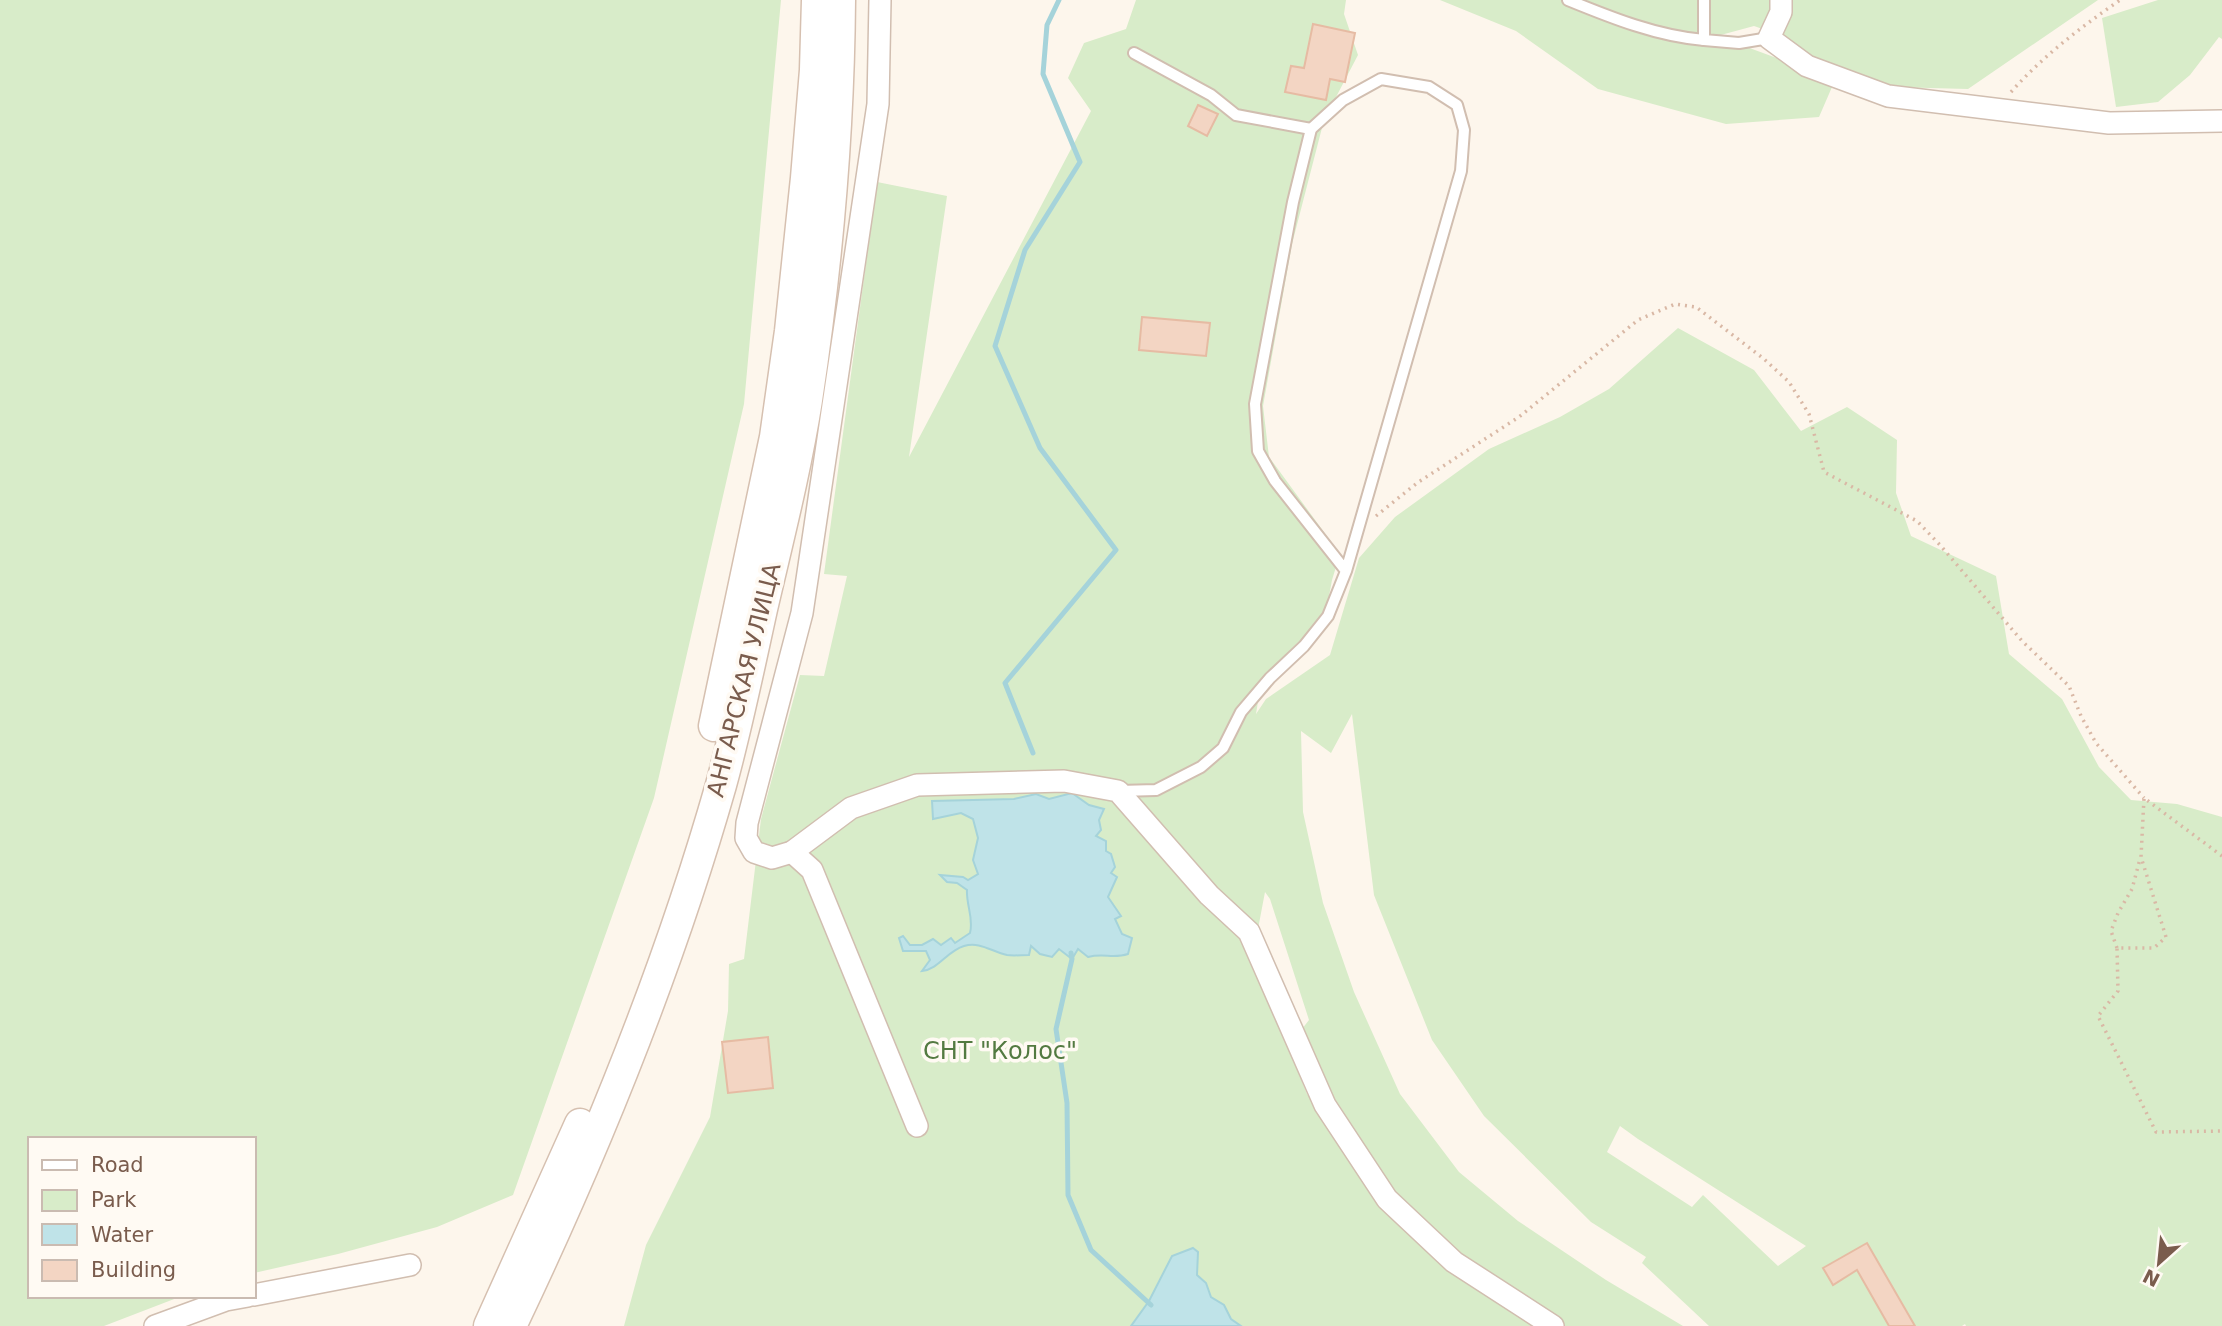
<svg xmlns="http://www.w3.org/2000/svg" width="2222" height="1326" viewBox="0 0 2222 1326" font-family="'DejaVu Sans',sans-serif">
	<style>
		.green { fill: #d8ecc9; fill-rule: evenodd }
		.water { fill: #bfe3e8; stroke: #a5d3da; stroke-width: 2 }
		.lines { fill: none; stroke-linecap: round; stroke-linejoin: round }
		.stream { stroke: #a5d3da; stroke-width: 5 }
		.building { fill: #f3d5c3; stroke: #e6bba3; stroke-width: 2 }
		.service-casing { stroke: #d1beb0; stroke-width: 14 }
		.minor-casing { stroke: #d1beb0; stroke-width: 24 }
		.secondary-casing { stroke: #d6c0b0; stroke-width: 33 }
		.path { stroke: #d9b8a5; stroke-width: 3.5; stroke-dasharray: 2 5; stroke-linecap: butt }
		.service { stroke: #fff; stroke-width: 10 }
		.minor { stroke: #fff; stroke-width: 21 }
		.secondary { stroke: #fff; stroke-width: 30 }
		.labels { text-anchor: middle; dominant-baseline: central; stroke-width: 7; stroke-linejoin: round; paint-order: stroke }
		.street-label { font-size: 24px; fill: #7a5c4d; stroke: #fffaf3 }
		.park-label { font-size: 24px; fill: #537a41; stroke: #fffaf3 }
	</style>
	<rect width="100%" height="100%" fill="#fdf6ec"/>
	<g class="green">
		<path d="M0,0H781L744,404L654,798L513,1195L437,1227L338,1254L254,1273V1139H30V1296H182L104,1326H0Z"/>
		<path d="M1136,0H1346L1344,14L1358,55L1324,120L1292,244L1263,406L1269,457L1340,554L1332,580L1327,607L1301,640L1292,648L1261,683L1256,714L1266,699L1330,655L1359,558L1395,517L1489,449L1560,417L1609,389L1678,328L1754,370L1801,431L1847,407L1897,440L1896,493L1911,536L1996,576L2009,654L2062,699L2099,767L2131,800L2177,804L2222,817V1326H1966L1965,1324L1962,1326H1709L1642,1263L1646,1257L1591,1222L1484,1116L1432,1040L1374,895L1352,714L1331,753L1301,731L1303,812L1323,903L1354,992L1400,1094L1459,1172L1518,1221L1606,1280L1683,1326H624L646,1245L710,1117L728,1011L729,964L744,959L761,819L800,675L824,676L847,576L824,574L877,182L947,196L909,457L1091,111L1068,78L1084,43L1126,29ZM1265,892L1270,899L1309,1020L1302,1029L1327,1100L1391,1194L1353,1159L1307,1094L1290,1052L1280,1005L1254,950ZM1620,1126L1638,1139L1806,1246L1778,1266L1703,1195L1692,1207L1607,1152Z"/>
		<path d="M1440,0H2098L1968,89L1891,87L1808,61L1777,34L1754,26L1717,36L1798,66L1832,87L1819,117L1726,124L1598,89L1516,31Z"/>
		<path d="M2158,0H2222V39L2219,37L2190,75L2158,102L2116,107L2102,18Z"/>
	</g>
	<g class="water">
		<path d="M1072,793L1089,805L1104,809L1099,820L1101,830L1096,836L1106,841V851L1111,854L1115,867L1111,873L1117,877L1108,897L1121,916L1115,919L1122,934L1132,938L1128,954C1113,959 1104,953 1088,957L1078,949L1072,959L1059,949L1052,957L1040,954L1031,946L1029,955C1022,955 1013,956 1007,955C992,952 980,941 964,946C947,951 939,969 922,971L930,960L926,951H903L899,938L903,936L910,945H922L933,939L941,945L951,938L955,943L970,933C974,918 966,905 967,890L957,883L947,882L940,875L963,877L968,880L978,874L973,860L978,838L973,819L961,813L933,819L932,801L1014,799L1036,794L1049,799Z"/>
		<path d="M1193,1248L1198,1252L1197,1275L1206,1283L1211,1297L1224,1305L1231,1319L1241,1326H1131L1149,1301L1172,1256Z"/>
	</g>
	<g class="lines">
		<g class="stream">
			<path d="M1033,753L1005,683L1116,550L1040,448L995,346L1025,250L1080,162L1043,74L1047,25L1059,0"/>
			<path d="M1071,953L1072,959L1056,1029L1067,1103L1068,1195L1091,1250L1151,1305"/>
		</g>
	</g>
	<g class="building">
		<path d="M1313,24L1355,33L1345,82L1330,79L1326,100L1285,92L1291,66L1304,68Z"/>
		<path d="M1198,105L1218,114L1207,136L1188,126Z"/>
		<path d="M1142,317L1210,323L1206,356L1139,350Z"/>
		<path d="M768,1037L773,1088L728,1093L722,1042Z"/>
		<path d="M1867,1243L1915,1326H1889L1857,1270L1833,1285L1823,1268Z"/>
	</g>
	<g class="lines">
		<defs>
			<g id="service">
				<path d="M1568,0C1612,18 1657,36 1704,40"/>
				<path d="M1704,0V40L1739,43L1769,38"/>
				<path d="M1134,53L1211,95L1236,115L1311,129"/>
				<path d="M1119,791L1156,790L1201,767L1223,748L1241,712L1270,678L1304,646L1328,616L1346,571L1461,171L1464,130L1457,105L1429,87L1381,79L1343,100L1311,129L1293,202L1255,404L1258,451L1275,481L1346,571"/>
			</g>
			<g id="minor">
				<path d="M880,0L878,104L802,613L747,823L746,838L754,852L772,858L792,852L851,808L917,785L1064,781L1118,791L1209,895L1249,932L1325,1105L1387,1199L1454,1262L1553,1326"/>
				<path d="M1781,0V12L1769,38L1807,66L1888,96L2109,123L2222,121"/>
				<path d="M792,852L812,870L917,1126"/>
				<path d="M254,1295L410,1265"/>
				<path d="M155,1326L226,1300L248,1296"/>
			</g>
			<g id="secondary">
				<path d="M714,726L775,437L790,331L806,178L815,70L817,0"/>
				<path d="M489,1326L580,1124"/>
				<path d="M511,1326C594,1152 668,971 721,785C737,727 749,668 762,609C778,540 796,470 807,400C827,268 839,133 840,0"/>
			</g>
		</defs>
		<use href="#service" class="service-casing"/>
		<use href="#minor" class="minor-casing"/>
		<use href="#secondary" class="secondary-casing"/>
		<g class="path">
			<path d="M2011,92C2043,56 2080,28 2120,0"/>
			<path d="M1376,516L1417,483L1519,417L1638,320L1675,304L1696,307L1764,359L1789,382L1809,414L1824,472L1917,521L1940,545L2022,641L2069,686L2081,716L2096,743L2144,798"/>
			<path d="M2222,856L2144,798L2141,857L2166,937L2154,948H2117L2118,991L2098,1016L2156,1132L2222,1131"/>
			<path d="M2117,948L2111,931L2118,913L2132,889L2140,859"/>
		</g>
		<use href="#service" class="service"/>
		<use href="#minor" class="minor"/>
		<use href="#secondary" class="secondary"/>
	</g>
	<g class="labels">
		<g class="street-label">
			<text transform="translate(744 680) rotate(-76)">АНГАРСКАЯ УЛИЦА</text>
		</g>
		<g class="park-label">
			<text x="1000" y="1051">СНТ "Колос"</text>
		</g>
	</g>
	<rect x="28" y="1137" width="228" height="161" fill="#fffaf3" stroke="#cabbb1" stroke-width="2"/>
	<rect x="42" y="1160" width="35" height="10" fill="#ffffff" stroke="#cabbb1" stroke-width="2"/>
	<text x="91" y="1172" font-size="21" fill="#7a5c4d">Road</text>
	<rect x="42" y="1190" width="35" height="21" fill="#d8ecc9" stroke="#cabbb1" stroke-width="2"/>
	<text x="91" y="1207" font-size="21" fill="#7a5c4d">Park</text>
	<rect x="42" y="1224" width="35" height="21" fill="#bfe3e8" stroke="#cabbb1" stroke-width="2"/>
	<text x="91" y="1242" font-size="21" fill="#7a5c4d">Water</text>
	<rect x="42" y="1260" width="35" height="21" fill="#f3d5c3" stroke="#cabbb1" stroke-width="2"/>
	<text x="91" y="1277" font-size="21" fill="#7a5c4d">Building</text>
	<g transform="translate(2159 1263) rotate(207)" stroke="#fffaf3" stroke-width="5" paint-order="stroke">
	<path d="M0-5L12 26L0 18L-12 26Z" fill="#7a5c4d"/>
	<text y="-10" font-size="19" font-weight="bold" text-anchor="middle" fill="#7a5c4d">N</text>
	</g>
</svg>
